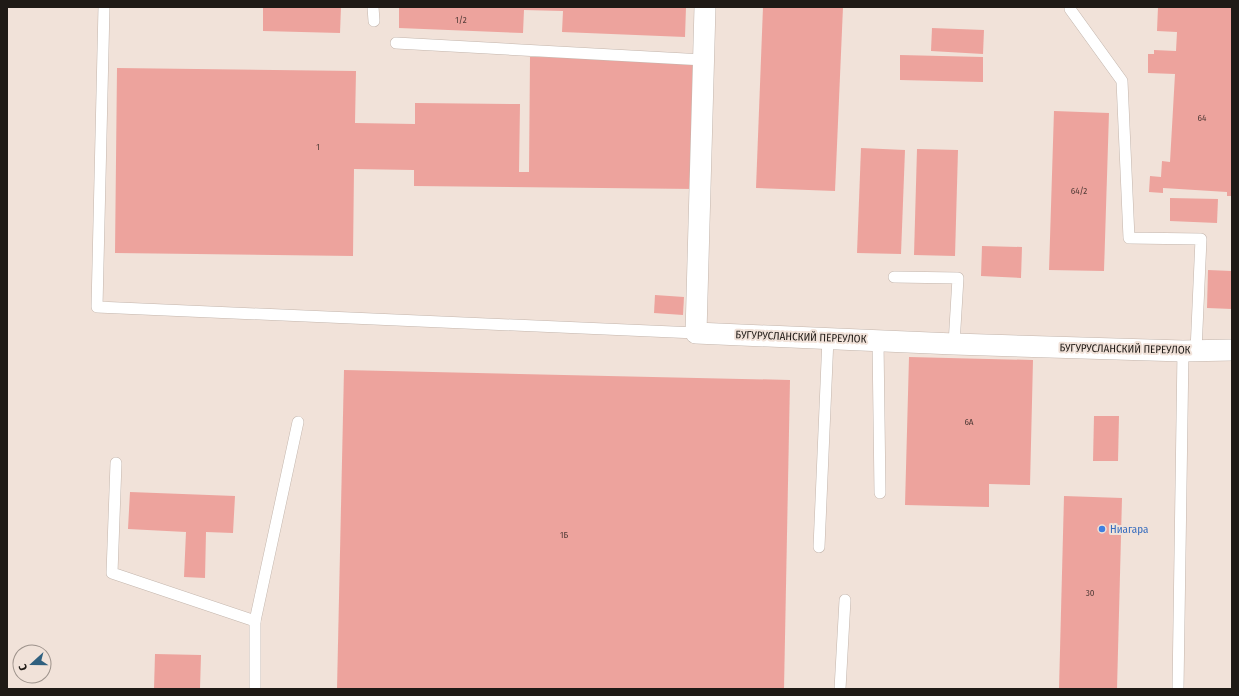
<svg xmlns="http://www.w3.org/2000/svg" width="1239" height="696" viewBox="0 0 1239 696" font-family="'Fira Sans Condensed',sans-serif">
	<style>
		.building { fill: #eda39d }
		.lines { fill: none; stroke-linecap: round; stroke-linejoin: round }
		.service-casing { stroke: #c3b5ac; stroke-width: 12 }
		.minor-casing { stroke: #c3b5ac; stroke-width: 22 }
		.service { stroke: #fff; stroke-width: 11 }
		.minor { stroke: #fff; stroke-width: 21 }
		.shop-dot { fill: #3f7fe0; stroke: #f1e2d9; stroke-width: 1.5 }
		.labels { text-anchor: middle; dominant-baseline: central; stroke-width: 4; stroke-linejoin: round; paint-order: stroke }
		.number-label { font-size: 9px; fill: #523c38 }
		.street-label { font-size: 11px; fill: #1f1a16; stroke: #f1e2d9 }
		.shop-label { font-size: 11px; fill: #366cbe; stroke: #f1e2d9; text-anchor: start }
	</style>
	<rect width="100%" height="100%" fill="#f1e2d9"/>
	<g class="building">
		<path d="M263,7H341L340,33L263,31Z"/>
		<path d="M399,7H686L685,37L562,32L563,11L524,10L523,33L399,28Z"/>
		<path d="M763,7H843L835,191L756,188Z"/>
		<path d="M1158,7H1232V196H1227V192L1163,188V193L1149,192L1150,176L1161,177L1162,161L1170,162L1175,74L1148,73V54H1154V50L1176,51L1177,32L1157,31Z"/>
		<path d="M932,28L984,30L983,54L931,51Z"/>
		<path d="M900,55L983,57V82L900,80Z"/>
		<path d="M530,57L697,58L696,189L414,186V170L354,169L353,256L115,253L117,68L356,71L355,123L415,124V103L520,104L519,172H529Z"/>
		<path d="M1054,111L1109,113L1104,271L1049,270Z"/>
		<path d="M861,148L905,150L901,254L857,253Z"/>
		<path d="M917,149L958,150L955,256L914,255Z"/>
		<path d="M1170,198L1218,199L1217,223L1170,221Z"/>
		<path d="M982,246L1022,247L1021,278L981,276Z"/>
		<path d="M1208,270L1232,271V309L1207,308Z"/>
		<path d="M655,295L684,297L683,315L654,313Z"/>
		<path d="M909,357L1033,360L1030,485L989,484V507L905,505Z"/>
		<path d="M344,370L790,380L784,689H337Z"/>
		<path d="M1094,416H1119L1118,461H1093Z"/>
		<path d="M130,492L235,496L233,533L206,532L205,578L184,577L186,532L128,529Z"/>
		<path d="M1064,496L1122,498L1117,689H1059Z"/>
		<path d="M155,654L201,655L200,689H154Z"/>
	</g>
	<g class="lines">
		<defs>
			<g id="service">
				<path d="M104,7L97,307L696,333"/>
				<path d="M373,7L374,21"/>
				<path d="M1070,7V9L1122,81L1129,238L1201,239L1196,351"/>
				<path d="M396,43L704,60"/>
				<path d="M894,277L958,278L954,344"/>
				<path d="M878,341L880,493"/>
				<path d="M116,463L112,573L255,621"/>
				<path d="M819,547L828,338"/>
				<path d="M255,689V621L298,422"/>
				<path d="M840,689L845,600"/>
				<path d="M1178,689L1183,351"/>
			</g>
			<path id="minor" d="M705,7L696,333L954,344L1183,351L1232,350"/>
		</defs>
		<use href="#service" class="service-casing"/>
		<use href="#minor" class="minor-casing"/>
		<use href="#service" class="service"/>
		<use href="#minor" class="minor"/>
	</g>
	<circle class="shop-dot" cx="1102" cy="529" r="4"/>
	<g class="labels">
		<g class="number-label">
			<text x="461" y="20">1/2</text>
			<text x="1202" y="118">64</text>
			<text x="318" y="147">1</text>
			<text x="1079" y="191">64/2</text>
			<text x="969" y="422">6А</text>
			<text x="564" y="535">1Б</text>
			<text x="1090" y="593">30</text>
		</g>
		<g class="street-label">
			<text transform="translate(801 337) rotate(2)">БУГУРУСЛАНСКИЙ ПЕРЕУЛОК</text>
			<text transform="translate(1125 349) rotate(1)">БУГУРУСЛАНСКИЙ ПЕРЕУЛОК</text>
		</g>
		<g class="shop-label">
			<text x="1110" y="529">Ниагара</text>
		</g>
	</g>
	<rect width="1239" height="696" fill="none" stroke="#1f1a16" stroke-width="16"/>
	<g transform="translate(32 664) rotate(249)"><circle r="19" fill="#f1e2d9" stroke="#9d928b"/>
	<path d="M0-3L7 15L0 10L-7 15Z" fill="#30607f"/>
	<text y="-6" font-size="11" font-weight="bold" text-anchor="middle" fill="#1f1a16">С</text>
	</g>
</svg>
